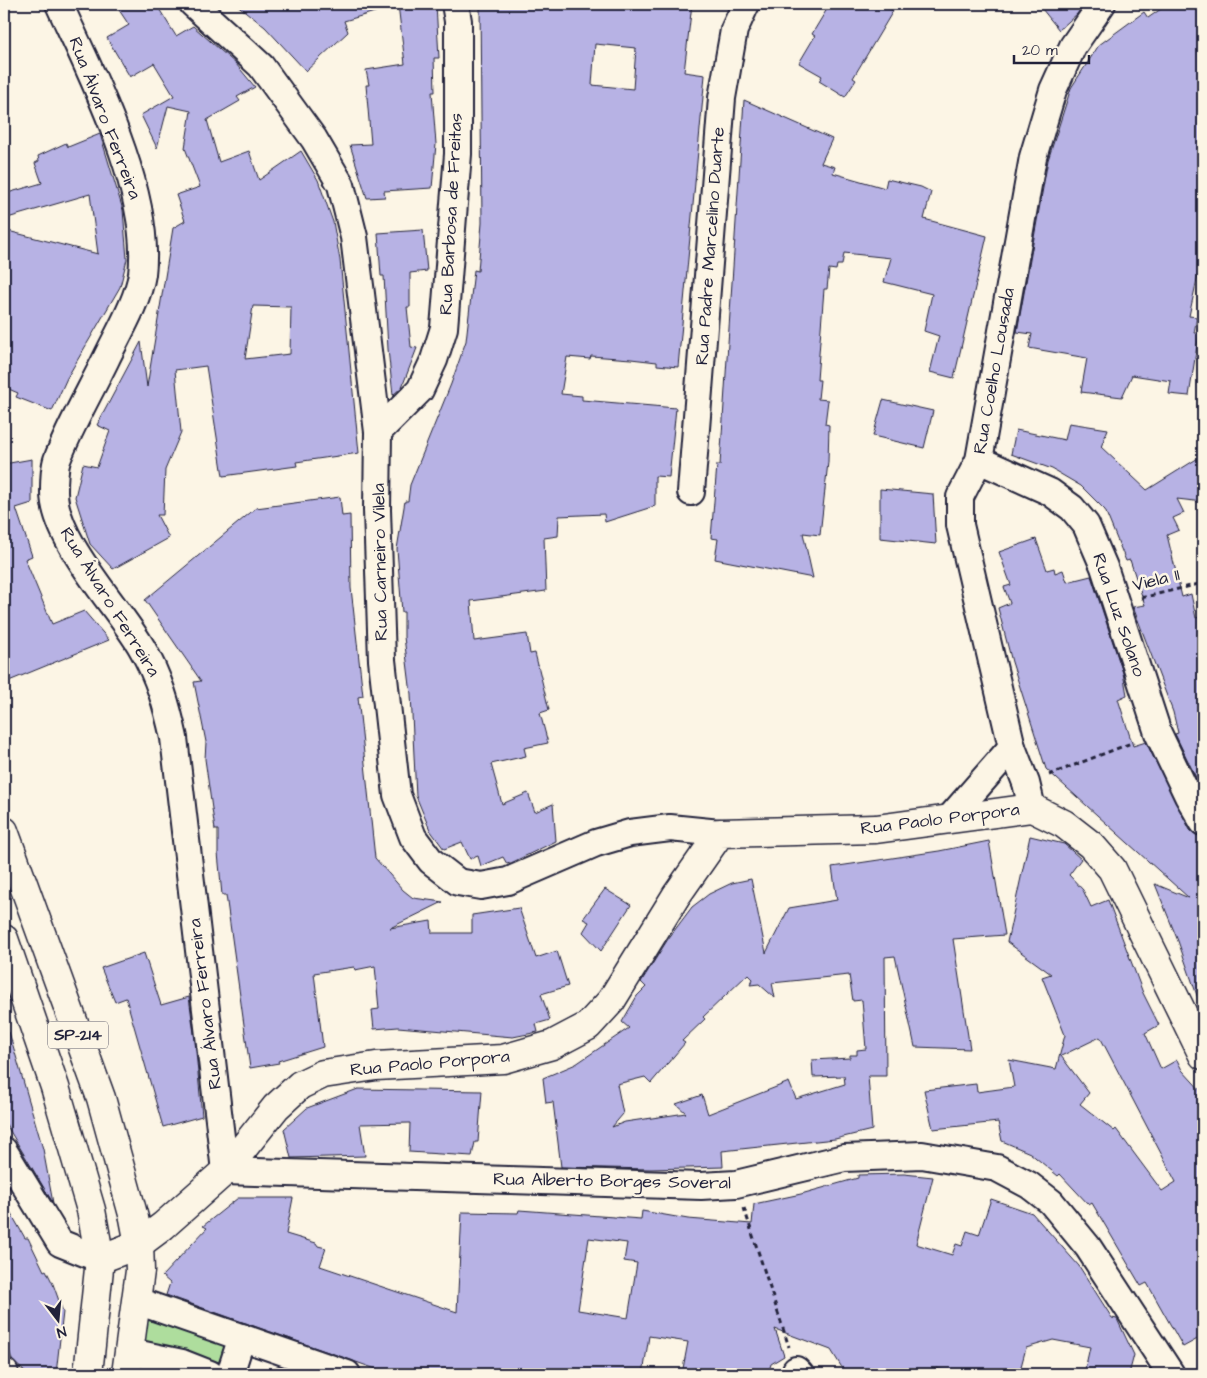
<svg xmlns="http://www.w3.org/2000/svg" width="1207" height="1378" viewBox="0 0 1207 1378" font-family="'Architects Daughter',sans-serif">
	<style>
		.green { fill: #aedd9d; stroke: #68806c }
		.building { fill: #b7b2e4; stroke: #22223b; fill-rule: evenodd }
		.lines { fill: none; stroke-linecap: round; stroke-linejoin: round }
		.street-casing { stroke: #22223b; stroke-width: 30 }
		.secondary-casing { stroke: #22223b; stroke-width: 31 }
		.primary-casing { stroke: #22223b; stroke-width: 31 }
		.path { stroke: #22223b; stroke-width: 3; stroke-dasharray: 5 4; stroke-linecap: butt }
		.street { stroke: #fcf5e5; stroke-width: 26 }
		.secondary { stroke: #fcf5e5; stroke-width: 28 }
		.primary { stroke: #fcf5e5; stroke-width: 28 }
		.labels { text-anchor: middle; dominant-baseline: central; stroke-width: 5; stroke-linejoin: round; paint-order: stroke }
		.shield { fill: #fcf5e5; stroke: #63616e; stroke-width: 1 }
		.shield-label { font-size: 16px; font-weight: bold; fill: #22223b }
		.street-label { font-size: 18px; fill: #22223b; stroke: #fcf5e5 }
	</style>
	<rect width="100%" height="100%" fill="#fcf5e5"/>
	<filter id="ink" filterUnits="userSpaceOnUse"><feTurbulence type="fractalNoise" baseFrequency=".02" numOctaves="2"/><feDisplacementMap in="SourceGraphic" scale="10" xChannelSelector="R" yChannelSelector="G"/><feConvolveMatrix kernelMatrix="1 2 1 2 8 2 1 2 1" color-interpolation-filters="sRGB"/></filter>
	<g filter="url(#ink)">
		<path class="green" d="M149,1313L236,1335L223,1372L144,1346Z"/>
		<g class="building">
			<path d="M115,4H156L176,36L193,26L236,64L255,87L237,97L240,101L207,120L219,162L249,151L259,180L301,151L318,180L333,222L340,260L359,453L296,462L297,466L223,476L206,366L175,370L181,432L165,470L163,515H157L169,538L113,569L90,544L75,497L83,464L97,467L110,431L97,425L141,342L147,387L173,228L185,221L176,195L200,187L185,148L191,111L168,106L157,148L141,115L174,96L154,63L130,77L107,38L129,25ZM253,306L291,307L290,354L245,359Z"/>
			<path d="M236,4H384L385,9L344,21L348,32L306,71L265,27Z"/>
			<path d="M398,4H436L439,58H434L435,92H432L436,144L432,188L384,191L385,197L367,198L350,145L371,144L366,85H369L366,70L405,64Z"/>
			<path d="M480,4H692L684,72L705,75L678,367L657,365V362L631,359L591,356L590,359L567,357L561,394L582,396V400L676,408L669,477L655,476V506L605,522L604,514L559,516L558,536L544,538L546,591L471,601L474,641L527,634L530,654L535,653L549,710L540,713L548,743L524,748L526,756L491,764L502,804L528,793L535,812L553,804L556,841L513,862L507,864L503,857L481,866L478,856L470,859L462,842L444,849L430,830L416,796L411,694L404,637V612H402L397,549L405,501H408L410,485L451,384L466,341L474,270L478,271L482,223ZM595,44L636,48L633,89L592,85Z"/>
			<path d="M830,4H880L893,11L853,78L856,80L845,97L819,81L822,76L799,63L815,36L812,34Z"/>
			<path d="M1038,4H1084L1077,14L1059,30Z"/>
			<path d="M1168,4H1203V271L1199,270L1189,316L1197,317L1194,333H1199L1189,396L1169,394L1171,381L1132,375L1122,397L1081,392L1087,358L1029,348L1032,334L1017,332L1048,160L1071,88L1099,45L1144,12L1148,18Z"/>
			<path d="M744,100L832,139L821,163L835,167L833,173L885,188L887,179L921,187L931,192L924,219L987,236L954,378L930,372L939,336L924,331L932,294L884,282L891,258L844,253L842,265H837L836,270L829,269L827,289H824L817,380H820L818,399L828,400L825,424L829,425L828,462L820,535L803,533L813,578L715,559L718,539L711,538L717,465H720Z"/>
			<path d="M100,134L123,210L127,259L120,287L67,378L52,411L16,397L18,393L4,387V230L98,254L90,194L4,219V194L42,183L35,163L39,161L38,156L66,143L68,147Z"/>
			<path d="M423,230L427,271L410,273V307H407L411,347L417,348L402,387L393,395L388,349L384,276H381L378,233Z"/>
			<path d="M883,400L933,411L924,448L873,436Z"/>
			<path d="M1069,423L1108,429L1101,447L1147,490L1203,455V502L1177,499L1184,513L1173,518L1179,530L1167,535L1182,597L1191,594L1196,618L1203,616V792L1175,734L1178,733L1173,712L1133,607L1145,605L1130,560L1126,561L1105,510L1081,486L1052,469L1011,454L1016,430L1065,440Z"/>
			<path d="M32,459V503L16,508L32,556L25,559L52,624L84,611L109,640L4,683V464Z"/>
			<path d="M880,489L933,494L936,544L880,538Z"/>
			<path d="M340,497L342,516L350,515L351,588L363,696L358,697L375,858L403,890L413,898L443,902L390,928L431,921L432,933H472V915L519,908L536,958L557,951L568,986L541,994L550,1020L536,1024L538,1032L513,1037L398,1027L374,1029L372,1010L379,1009L375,966L355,970L354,967L314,973L323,1047L278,1061L279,1063L250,1068L226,895H222L218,853V830H215L205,759L206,742L194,682L201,681L145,600L256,508Z"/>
			<path d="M1036,539L1047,570L1054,568L1055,573L1063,570L1067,582L1091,576L1123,673L1127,695L1118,699L1133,746L1146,742L1190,830L1196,835L1203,837V1003L1200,1004L1178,941L1155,884L1189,898L1046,769L1012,662L998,608L1010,603L1004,587L1011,585L999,552Z"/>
			<path d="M1030,836L1064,844L1081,859L1069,875L1083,890L1091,907L1108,900L1143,993L1159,1025L1145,1033L1161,1069L1177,1060L1182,1070L1203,1093V1336L1183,1347L1147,1283L1141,1286L1092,1203L1089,1205L1060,1174L1058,1176L1030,1153L1002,1141L998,1122L933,1129L924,1090L976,1084L977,1092L1014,1087L1009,1060L1056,1069L1065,1035L1042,977L1051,974L1007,942ZM1100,1037L1176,1182L1162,1191L1116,1129L1114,1131L1080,1104L1089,1093L1061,1056Z"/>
			<path d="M989,841L1005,935L953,939L970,1049L915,1047L895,956L885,957L886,1076H868L872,1130L835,1139L722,1151L723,1167L651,1169L561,1167L553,1102L546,1103L543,1078L576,1064L629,1028L622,1022L637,996L646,987L641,982L668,939L692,907L709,894L732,883L751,879L766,953L789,908L837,900L832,867L939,851ZM748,974L753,979L750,985L759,984L775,998L772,983L849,975L853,1001L862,1000L866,1049L857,1050V1055H850V1058L812,1060L813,1077L844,1076L845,1084L796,1099L789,1082L708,1114L702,1095L676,1104L686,1113L625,1122L612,1127L623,1114L617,1084L645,1077L651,1083L685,1043L682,1041L705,1019L703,1017Z"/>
			<path d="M605,889L631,905L601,951L583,932L589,922L583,919Z"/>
			<path d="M144,953L161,1005L189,997L195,1041L202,1116L163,1127L126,998L115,1002L101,968Z"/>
			<path d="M9,1032L43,1149L53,1203L4,1121V1033Z"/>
			<path d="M358,1089L482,1091L478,1142H475L472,1156L409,1152L410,1123L360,1124L365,1156L291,1158L284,1129L307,1108Z"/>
			<path d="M904,1174L933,1177L916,1244L952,1255L956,1244L962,1246L967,1231L979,1235L991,1199L1032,1213L1079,1266L1112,1318L1117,1319L1134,1355L1129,1374H1084L1090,1347L1053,1340L1026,1348L1019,1374H954L937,1368L935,1374H846L831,1350L775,1329L784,1356L771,1364L768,1374H682L688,1342L649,1336L643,1374H390L166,1295L170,1283L162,1276L207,1228L203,1226L238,1198H293L286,1234L316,1243L318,1246L326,1248L320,1266L457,1312L462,1212L518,1213L519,1210L641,1219L642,1211L688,1219L752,1224L754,1204L801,1194L858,1178V1175ZM589,1238L627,1243L624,1261L637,1263L628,1318L578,1310Z"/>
			<path d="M4,1201L25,1238H28L44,1271L46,1270L53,1284L63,1312L56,1374H27L12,1360L4,1332Z"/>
		</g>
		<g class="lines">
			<defs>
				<g id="street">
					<path d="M59,4C93,78 152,192 142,274C138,301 118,334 106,359C90,392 70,426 57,460C54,469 54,483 54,492C54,541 118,606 142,648C159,677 167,706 174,738L225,1171L701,1186L736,1184L844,1158L922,1155L997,1168L1029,1185L1051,1202L1088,1247L1171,1374"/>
					<path d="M193,4L261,66L314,139L341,185L354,237L378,432L377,510L382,660L397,795L413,837L431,861L458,882L481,886L508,881L596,843L630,833L670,828L720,833"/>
					<path d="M378,432L420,390L434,360L444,328L458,154V21L455,4"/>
					<path d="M979,460L1050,492L1072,508L1086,525L1104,567L1158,733L1188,796L1203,822"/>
					<path d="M691,492L722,98L734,30L746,4"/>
					<path d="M1032,808L1026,783L1012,747L960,525V497L979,460L1033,157L1053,90L1073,46L1102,4"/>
					<path d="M949,819L1012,747"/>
					<path d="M4,1151L60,1243L100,1259"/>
					<path d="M137,1301L347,1374"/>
					<path d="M130,1352L182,1363L210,1374"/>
					<path d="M796,1370L800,1374"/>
					<path d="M230,1374L242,1337"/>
				</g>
				<g id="secondary">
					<path d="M100,1259L139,1244L163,1226L225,1171L276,1107L300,1085L323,1074L376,1066L503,1059L552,1045L588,1026L611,1001L676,896L720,833L876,829L1032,808L1064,824L1091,845L1112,869L1203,1055"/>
					<path d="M4,1373V1374"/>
				</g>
				<g id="primary">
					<path d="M4,831L101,1098L134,1218L139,1244L140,1271L126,1374"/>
					<path d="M4,939L55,1087L91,1210L100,1259L88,1374"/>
				</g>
			</defs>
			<use href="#street" class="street-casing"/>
			<use href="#secondary" class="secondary-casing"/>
			<use href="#primary" class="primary-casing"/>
			<g class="path">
				<path d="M1141,598L1203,583"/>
				<path d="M1049,775L1134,742"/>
				<path d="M744,1208L789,1347"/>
			</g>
			<use href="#street" class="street"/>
			<use href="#secondary" class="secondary"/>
			<use href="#primary" class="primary"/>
		</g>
	</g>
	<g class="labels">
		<rect class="shield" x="48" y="1021.5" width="60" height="27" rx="4"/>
		<g class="shield-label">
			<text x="78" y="1035">SP-214</text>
		</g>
		<g class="street-label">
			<text transform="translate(105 118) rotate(69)">Rua Álvaro Ferreira</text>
			<text transform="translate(451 214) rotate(-87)">Rua Barbosa de Freitas</text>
			<text transform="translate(710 246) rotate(-86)">Rua Padre Marcelino Duarte</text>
			<text transform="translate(994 371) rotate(-80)">Rua Coelho Lousada</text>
			<text transform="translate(380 562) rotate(-91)">Rua Carneiro Vilela</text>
			<text transform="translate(1156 580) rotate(-14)">Viela 11</text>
			<text transform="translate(110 602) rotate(58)">Rua Álvaro Ferreira</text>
			<text transform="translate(1119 615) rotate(71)">Rua Luz Solano</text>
			<text transform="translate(940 819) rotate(-7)">Rua Paolo Porpora</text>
			<text transform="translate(205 1004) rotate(-97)">Rua Álvaro Ferreira</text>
			<text transform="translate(430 1063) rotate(-5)">Rua Paolo Porpora</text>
			<text transform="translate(612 1181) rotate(1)">Rua Alberto Borges Soveral</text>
		</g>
	</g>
	<rect width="1207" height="1378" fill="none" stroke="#fcf5e5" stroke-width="20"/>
	<rect x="10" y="10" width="1187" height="1358" fill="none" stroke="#22223b" stroke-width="2" filter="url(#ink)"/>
	<g transform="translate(58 1320) rotate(164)" stroke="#fcf5e5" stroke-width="4" paint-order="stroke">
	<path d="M0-4L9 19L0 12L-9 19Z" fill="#22223b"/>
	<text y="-8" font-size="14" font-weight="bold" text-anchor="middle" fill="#22223b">N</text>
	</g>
	<path d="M1014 55v8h75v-8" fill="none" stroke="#22223b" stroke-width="2.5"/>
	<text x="1022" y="55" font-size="15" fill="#22223b" stroke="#fcf5e5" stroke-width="4" paint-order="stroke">20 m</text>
</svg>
